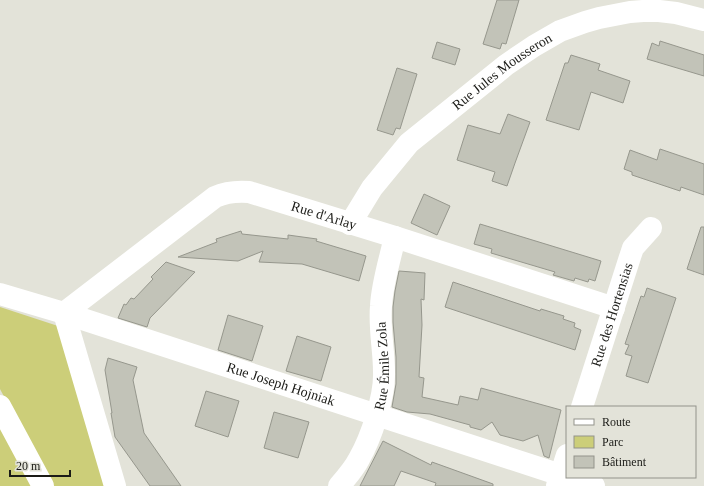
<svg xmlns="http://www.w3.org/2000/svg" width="704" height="486" viewBox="0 0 704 486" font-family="Georgia,serif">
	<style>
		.green { fill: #ccce79 }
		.building { fill: #c2c3b8; stroke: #96978d }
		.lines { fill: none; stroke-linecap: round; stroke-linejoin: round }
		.minor { stroke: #fff; stroke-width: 22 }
		.labels { text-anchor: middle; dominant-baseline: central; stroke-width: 4; stroke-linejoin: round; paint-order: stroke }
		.street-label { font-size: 14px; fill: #1b1b17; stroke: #e3e3d9 }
	</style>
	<rect width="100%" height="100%" fill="#e3e3d9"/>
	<g class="green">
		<path d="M0,307L58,326L107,486H51L0,389Z"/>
		<path d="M0,426L32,486H0Z"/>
	</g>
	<g class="building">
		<path d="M497,0H519L506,44L502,43L500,49L483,44Z"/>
		<path d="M660,41L704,55V76L647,59L652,43L659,46Z"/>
		<path d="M437,42L460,49L455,65L432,58Z"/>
		<path d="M571,55L600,64L598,70L630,81L623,103L591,92L579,130L546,120L565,63H568Z"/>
		<path d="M397,68L417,74L400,129L396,128L393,135L377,130Z"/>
		<path d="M508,114L530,122L515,163L507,186L492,181L495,172L457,160L468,125L500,134Z"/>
		<path d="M660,149L704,164V195L681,187L680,191L632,175V172L624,169L630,150L657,160Z"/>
		<path d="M424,194L450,206L437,235L411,223Z"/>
		<path d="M480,224L601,261L595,281L589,279L588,282L575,278L574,281L553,275L555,272L491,253L492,249L474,244Z"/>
		<path d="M701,227H704V275L687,269Z"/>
		<path d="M241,231L242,234L288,239V235L317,239L316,241L366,256L359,281L302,264L259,262L263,251L238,261L178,257L217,242L216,239Z"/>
		<path d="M166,262L195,272L150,318L147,327L118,318L124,304L126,305L131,298L134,299L153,279L151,277Z"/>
		<path d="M399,271L425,273L424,300L421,299L422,325L419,377L424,378L422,397L458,405L460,396L478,400L481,388L561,410L549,458L544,456L538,435L523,441L500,435L492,422L481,430L470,427V425L430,414L407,412L392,407L396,384V357L393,322V307L395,291Z"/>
		<path d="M453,282L540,311L541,309L564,316L563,319L575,323L574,327L581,330L575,350L445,307Z"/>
		<path d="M647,288L676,298L648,383L626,376L632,356L625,354L629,345L625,344L641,296L644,297Z"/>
		<path d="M228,315L263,326L252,361L218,350Z"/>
		<path d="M297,336L331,347L321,381L286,371Z"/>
		<path d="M108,358L137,367L133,380L144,433L181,486H150L115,437L111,413H112L105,370Z"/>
		<path d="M206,391L239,401L228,437L195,426Z"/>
		<path d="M274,412L309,422L298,458L264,448Z"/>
		<path d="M383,441L431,465L432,462L493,484V486H435L436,483L401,471L394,486H360Z"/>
	</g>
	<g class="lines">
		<g class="minor">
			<path id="s1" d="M350,224L372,188L409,143L506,65L534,46L560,31L585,22L599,18L630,12L643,11H659L676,13L704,20"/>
			<path id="s2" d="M0,294L64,313L567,477"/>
			<path d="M0,406L43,486"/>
			<path id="s3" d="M582,407L630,257L633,248L651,228"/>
			<path d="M568,477L594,486"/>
			<path id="s4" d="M115,486L64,313L215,197C226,192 236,191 249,192L395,237L614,308"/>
			<path id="s5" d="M339,486C346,478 354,469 359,459C371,438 385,397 384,372C384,350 379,328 381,306C382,284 390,259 395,237"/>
			<path d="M557,486L567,455"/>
		</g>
	</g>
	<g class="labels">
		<g class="street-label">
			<text stroke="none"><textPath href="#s1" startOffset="218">Rue Jules Mousseron</textPath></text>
			<text stroke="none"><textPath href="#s4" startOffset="484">Rue d'Arlay</textPath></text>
			<text stroke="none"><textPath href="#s3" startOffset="97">Rue des Hortensias</textPath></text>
			<text stroke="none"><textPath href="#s5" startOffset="131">Rue Émile Zola</textPath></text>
			<text stroke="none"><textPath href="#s2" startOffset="295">Rue Joseph Hojniak</textPath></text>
		</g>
	</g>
	<rect x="566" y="406" width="130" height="72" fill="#e3e3d9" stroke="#93938b"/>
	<rect x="574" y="419" width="20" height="6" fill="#ffffff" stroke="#93938b"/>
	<text x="602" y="426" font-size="12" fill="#1b1b17">Route</text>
	<rect x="574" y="436" width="20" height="12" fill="#ccce79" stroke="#93938b"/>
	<text x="602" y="446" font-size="12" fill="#1b1b17">Parc</text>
	<rect x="574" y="456" width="20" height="12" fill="#c2c3b8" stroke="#93938b"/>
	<text x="602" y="466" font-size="12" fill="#1b1b17">Bâtiment</text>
	<path d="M10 470v6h60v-6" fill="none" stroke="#1b1b17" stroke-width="2"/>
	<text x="16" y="470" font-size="12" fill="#1b1b17" stroke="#e3e3d9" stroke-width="3" paint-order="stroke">20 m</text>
</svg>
